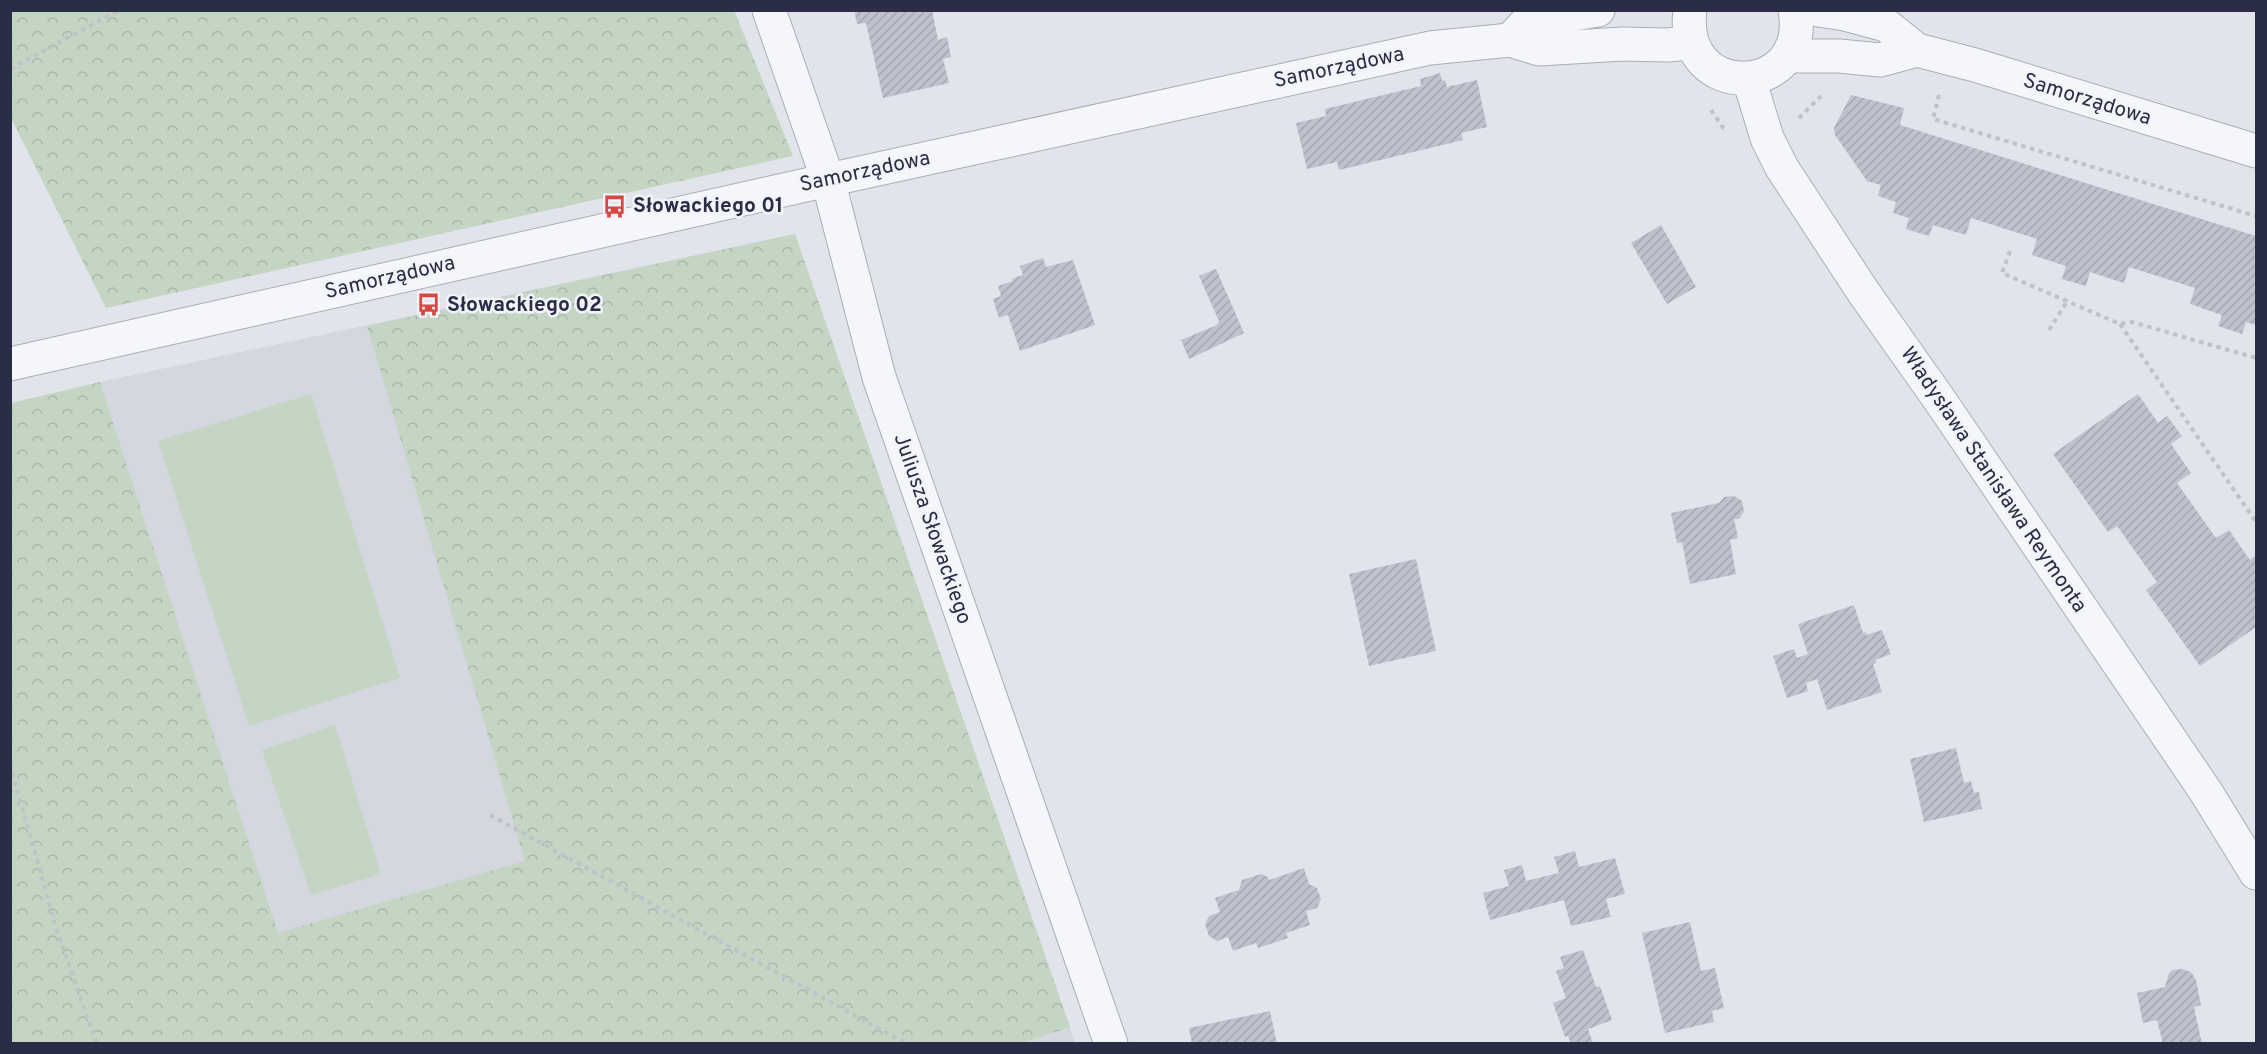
<svg xmlns="http://www.w3.org/2000/svg" width="2267" height="1054" viewBox="0 0 2267 1054" font-family="Overpass,sans-serif">
	<style>
		.built { fill: #d4d6e0 }
		.forest { fill: url(#forest-crowns) }
		.green { fill: #c4d5c3 }
		.building { fill: url(#building-hatch) }
		.lines { fill: none; stroke-linecap: round; stroke-linejoin: round }
		.minor-casing { stroke: #aaadb9; stroke-width: 35 }
		.path { stroke: #c0c2ca; stroke-width: 4; stroke-dasharray: 4.5 4.5; stroke-linecap: butt }
		.minor { stroke: #f5f6f9; stroke-width: 33 }
		.labels { text-anchor: middle; dominant-baseline: central; stroke-width: 5; stroke-linejoin: round; paint-order: stroke }
		.street-label { font-size: 21px; fill: #292e44; stroke: #f2f3f8 }
		.poi-label { font-size: 21px; font-weight: bold; fill: #292e44; stroke: #f2f3f8; text-anchor: start }
	</style>
	<defs>
		<pattern id="forest-crowns" width="20" height="18" patternUnits="userSpaceOnUse" patternTransform="scale(1.5)"><rect width="20" height="18" fill="#c4d5c3"/><path d="M2 6a3 3 0 1 1 6 0M12 15a3 3 0 1 1 6 0" fill="none" stroke="#a8b7a9"/></pattern>
		<pattern id="building-hatch" width="6" height="6" patternUnits="userSpaceOnUse" patternTransform="scale(1.5)"><rect width="6" height="6" fill="#bfc2ce"/><path d="M-1 1l2-2M0 6l6-6M5 7l2-2" fill="none" stroke="#a4a7b2"/></pattern>
	</defs>
	<rect width="100%" height="100%" fill="#e2e4eb"/>
	<path class="built" d="M795,234L1075,1043H313L100,382Z"/>
	<g class="forest">
		<path d="M734,10L793,156L106,308L11,118V11Z"/>
		<path d="M795,234L1070,1027L1018,1044L11,1043V403L100,382L278,933L525,861L367,326Z"/>
	</g>
	<g class="green">
		<path d="M311,394L400,678L249,726L158,441Z"/>
		<path d="M335,725L381,874L311,895L262,750Z"/>
	</g>
	<g class="building">
		<path d="M854,10H932L938,40L947,37L951,57L943,59L949,83L883,98L866,23L857,24Z"/>
		<path d="M1440,73L1442,81L1445,80L1447,87L1477,80L1487,127L1461,133L1463,140L1339,170L1337,162L1307,169L1296,123L1326,116L1325,109L1421,86L1420,79Z"/>
		<path d="M1851,95L1904,108L1900,125L2256,236V325L2246,322L2242,334L2218,326L2222,315L2190,304L2195,288L2129,267L2124,283L2090,272L2086,286L2062,279L2066,266L2032,255L2037,239L1971,218L1966,235L1933,225L1929,236L1906,229L1909,218L1893,213L1896,202L1878,196L1881,185L1867,181L1835,135L1834,128Z"/>
		<path d="M1661,225L1696,287L1667,304L1631,243Z"/>
		<path d="M1043,258L1046,267L1073,260L1095,325L1020,351L1008,315L999,318L993,299L1001,296L998,286L1013,281L1012,279L1023,275L1020,266Z"/>
		<path d="M1216,269L1244,333L1189,359L1181,340L1217,325L1219,321L1199,276Z"/>
		<path d="M2138,394L2158,423L2167,416L2182,436L2171,444L2191,473L2177,483L2216,538L2229,530L2250,560L2256,555V627L2200,666L2146,590L2157,582L2117,526L2108,532L2053,454Z"/>
		<path d="M1734,496L1742,501L1744,511L1739,519H1734L1738,538L1730,540L1736,574L1690,584L1682,542L1677,543L1671,513L1719,503L1724,497Z"/>
		<path d="M1416,559L1436,651L1369,666L1349,574Z"/>
		<path d="M1854,605L1863,633L1866,632V635L1882,630L1891,654L1875,660L1876,663L1873,664L1882,692L1827,710L1817,679L1806,683L1808,691L1787,698L1773,656L1794,649L1797,658L1808,654L1798,624Z"/>
		<path d="M1956,748L1964,783L1971,781L1974,793L1979,792L1982,809L1924,822L1910,759Z"/>
		<path d="M1575,851L1579,867L1615,858L1625,894L1606,899L1611,917L1571,926L1564,900L1490,920L1483,893L1509,886L1504,870L1522,865L1526,881L1559,873L1554,857Z"/>
		<path d="M1304,868L1309,884L1317,888L1321,899L1317,908L1306,911L1310,925L1286,933L1288,938L1258,948L1256,943L1233,951L1228,937L1217,941L1209,936L1205,924L1209,916L1220,912L1215,898L1239,890L1242,880L1261,874L1268,877L1269,880Z"/>
		<path d="M1690,922L1701,971L1715,968L1724,1008L1712,1011L1714,1022L1665,1033L1642,933Z"/>
		<path d="M1583,950L1596,987L1600,986L1612,1020L1588,1029L1593,1043L1571,1044L1568,1036L1565,1037L1553,1003L1566,998L1556,971L1564,968L1560,957Z"/>
		<path d="M2182,969L2191,972L2196,980L2201,1005L2194,1007L2202,1044H2163L2157,1020L2143,1023L2137,993L2165,987L2169,973L2173,970Z"/>
		<path d="M1270,1011L1277,1044H1192L1189,1028Z"/>
	</g>
	<g class="lines">
		<defs>
			<g id="minor">
				<path d="M769,10L828,180L879,377L1111,1044"/>
				<path d="M1690,10C1678,103 1811,99 1795,10"/>
				<path d="M1818,10L1845,14L1886,25L1917,50L1975,65L2256,151"/>
				<path d="M1510,40L1527,22L1598,10"/>
				<path d="M1788,56H1839L1880,60L1917,50"/>
				<path d="M1749,79L1767,138L1782,168L1864,293L1939,399L2206,792L2256,873"/>
				<path d="M10,364L828,180L1430,48L1510,40L1539,49L1623,44L1667,45L1691,43"/>
			</g>
		</defs>
		<use href="#minor" class="minor-casing"/>
		<g class="path">
			<path d="M10,69L119,10"/>
			<path d="M1939,95L1933,119L2256,216"/>
			<path d="M1711,110L1724,129"/>
			<path d="M1799,118L1823,94"/>
			<path d="M2010,251L2002,273L2120,324L2132,322L2256,358"/>
			<path d="M2120,324L2256,522"/>
			<path d="M2049,330L2068,300"/>
			<path d="M10,764L57,931L97,1044"/>
			<path d="M490,815L907,1044"/>
		</g>
		<use href="#minor" class="minor"/>
	</g>
	<defs>
		<symbol id="bus-bare" viewBox="-9 -9 18 18"><path d="M-5-6H5V4H4V6H2V4H-2V6H-4V4H-5ZM-3.5-4V0h7V-4ZM-3.5 1.2v1.5H-2V1.2ZM2 1.2v1.5H3.5V1.2Z" fill="#d54742" stroke="#f2f3f8" stroke-width="2.5" paint-order="stroke"/></symbol>
	</defs>
	<g fill-rule="evenodd">
		<use href="#bus-bare" x="598" y="190" width="33" height="33"/>
		<use href="#bus-bare" x="412" y="288" width="33" height="33"/>
	</g>
	<g class="labels">
		<g class="street-label">
			<text transform="translate(1339 68) rotate(-12)">Samorządowa</text>
			<text transform="translate(2087 100) rotate(17)">Samorządowa</text>
			<text transform="translate(865 172) rotate(-12)">Samorządowa</text>
			<text transform="translate(390 278) rotate(-13)">Samorządowa</text>
			<text transform="translate(1993 480) rotate(56)">Władysława Stanisława Reymonta</text>
			<text transform="translate(932 529) rotate(71)">Juliusza Słowackiego</text>
		</g>
		<g class="poi-label">
			<text x="633" y="206">Słowackiego 01</text>
			<text x="447" y="305">Słowackiego 02</text>
		</g>
	</g>
	<rect width="2267" height="1054" fill="none" stroke="#292e44" stroke-width="24"/>
</svg>
